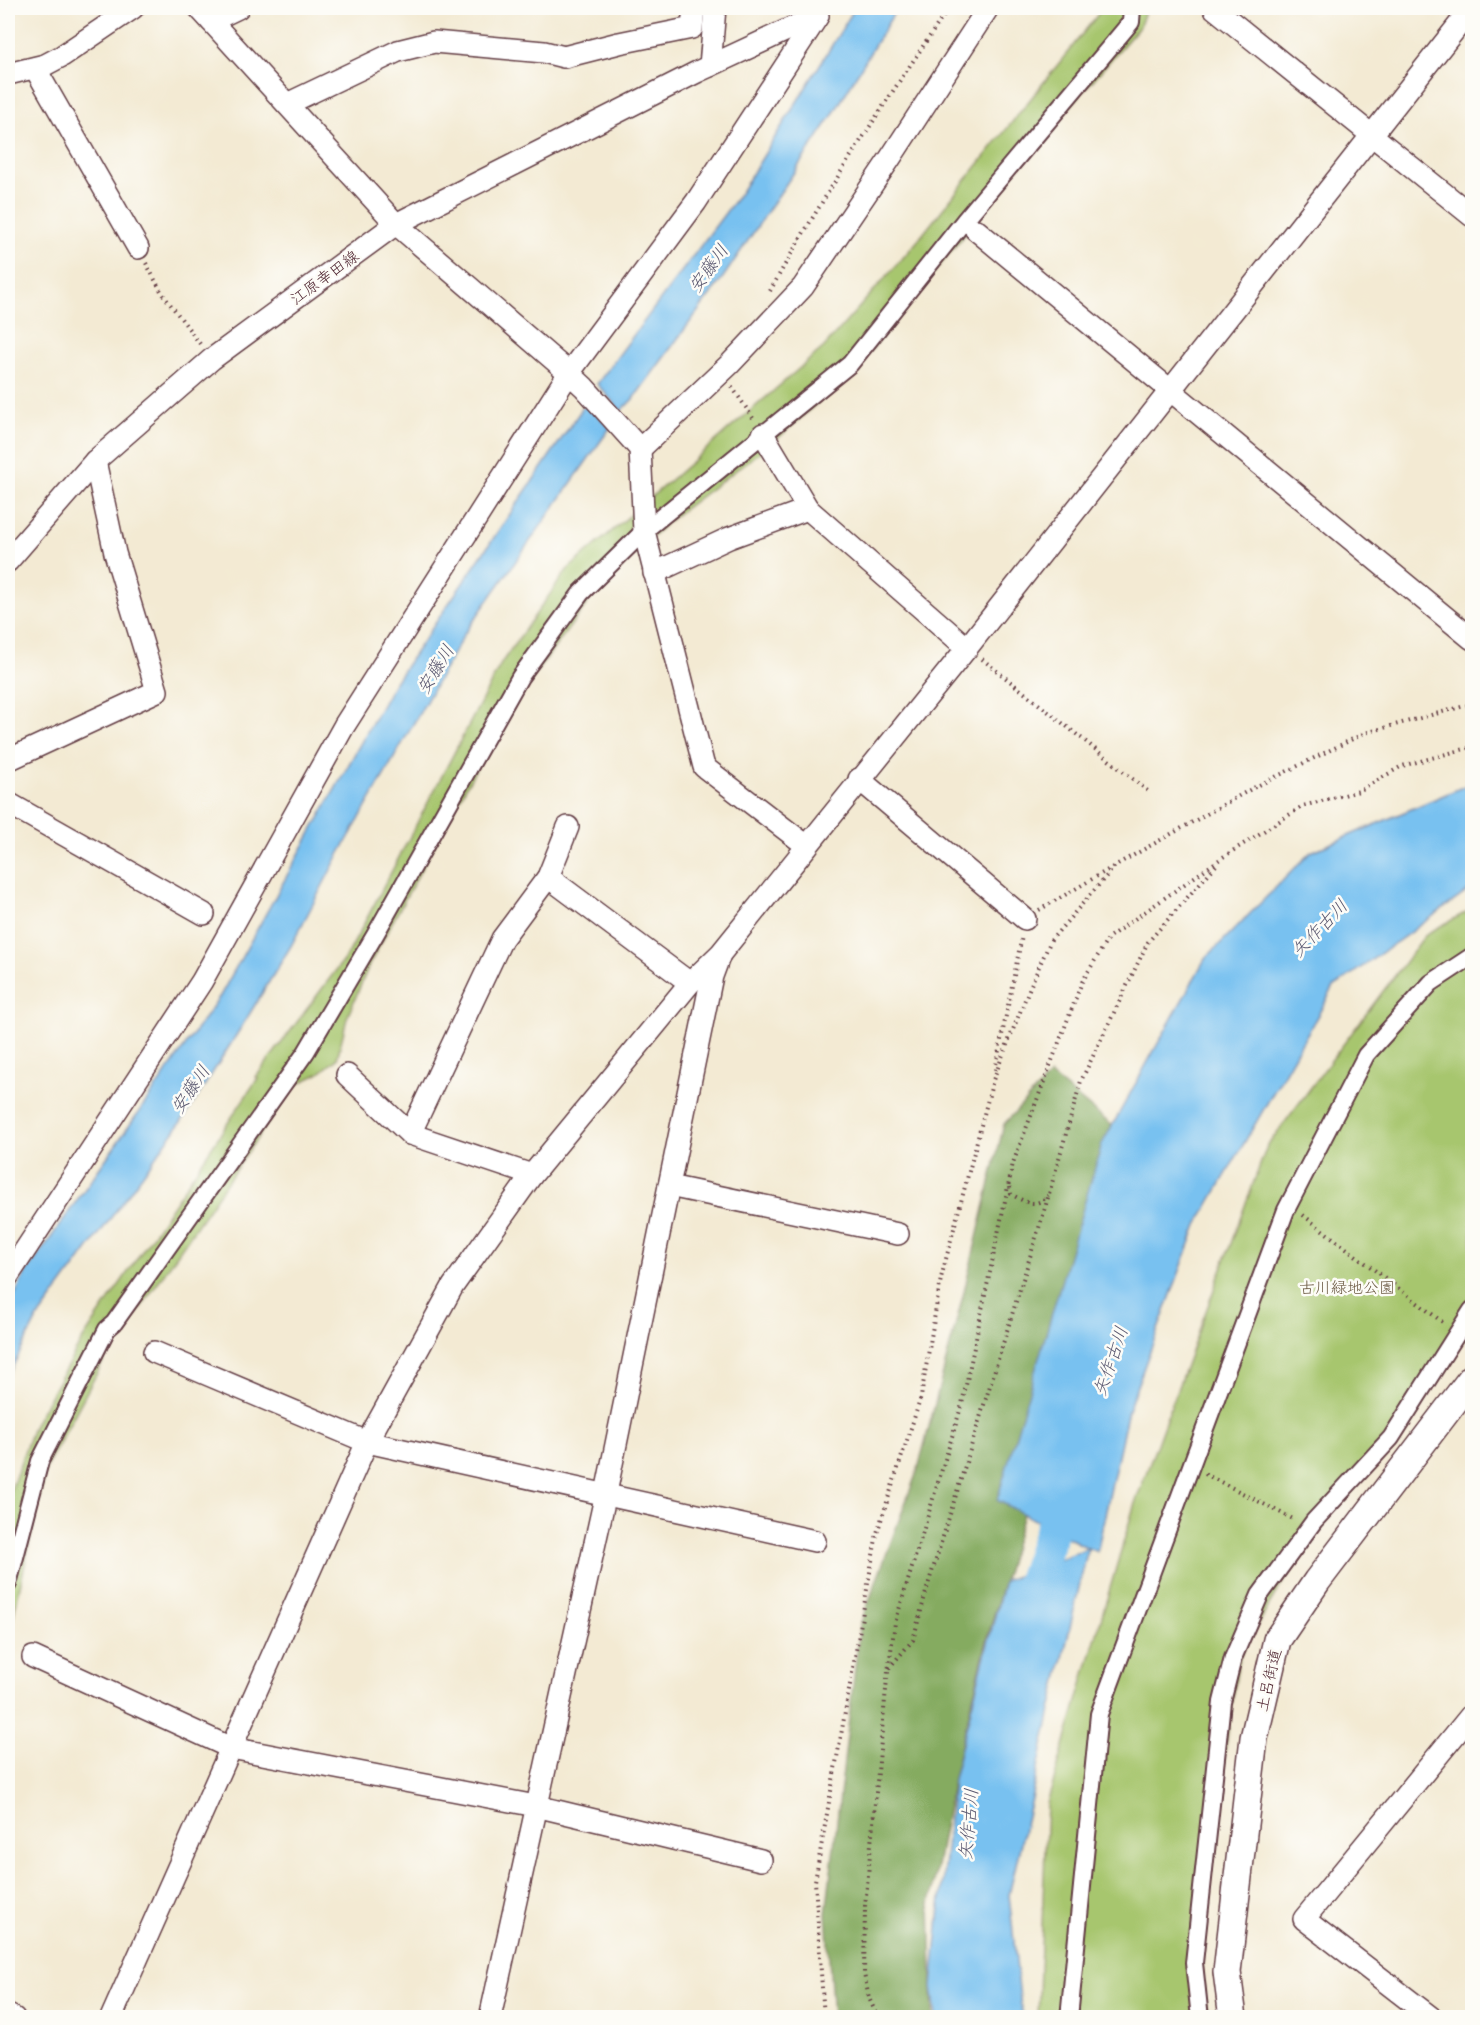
<svg xmlns="http://www.w3.org/2000/svg" width="1480" height="2025" viewBox="0 0 1480 2025" font-family="Delius,'Klee One',sans-serif">
	<style>
		.green { fill: #a7c66e; stroke: #78724c; stroke-width: 1.5 }
		.forest { fill: #85ab61; stroke: #686546; stroke-width: 1.5 }
		.water { fill: #78c1f0; stroke: #61708e; stroke-width: 1.5 }
		.lines { fill: none; stroke-linecap: round; stroke-linejoin: round }
		.river { stroke: #78c1f0; stroke-width: 34 }
		.pedestrian-casing { stroke: #633d44; stroke-width: 20 }
		.minor-casing { stroke: #633d44; stroke-width: 24 }
		.tertiary-casing { stroke: #633d44; stroke-width: 30 }
		.path { stroke: #633d44; stroke-width: 4; stroke-dasharray: 1.5 4.5; stroke-linecap: butt }
		.pedestrian { stroke: #fff; stroke-width: 16 }
		.minor { stroke: #fff; stroke-width: 21 }
		.tertiary { stroke: #fff; stroke-width: 27 }
		.labels { text-anchor: middle; dominant-baseline: central; stroke-width: 5; stroke-linejoin: round; paint-order: stroke }
		.street-label { font-size: 16px; fill: #4a1f2b; stroke: #fdfcf7 }
		.park-label { font-size: 16px; fill: #6b5942; stroke: #fdfcf7 }
		.water-label { font-size: 18px; font-style: italic; fill: #5a5870; stroke: #fdfcf7 }
	</style>
	<rect width="100%" height="100%" fill="#fdfcf7"/>
	<filter id="ink" filterUnits="userSpaceOnUse"><feTurbulence type="fractalNoise" baseFrequency=".0167" numOctaves="2"/><feDisplacementMap in="SourceGraphic" scale="12" xChannelSelector="R" yChannelSelector="G"/><feConvolveMatrix kernelMatrix="1 2 1 2 8 2 1 2 1" color-interpolation-filters="sRGB"/></filter>
	<filter id="wash" filterUnits="userSpaceOnUse"><feTurbulence type="fractalNoise" baseFrequency=".008" numOctaves="4" result="noise"/><feDisplacementMap in="SourceGraphic" scale="24" xChannelSelector="R" yChannelSelector="G"/><feGaussianBlur stdDeviation="1.35" result="paint"/><feColorMatrix in="noise" values="0 0 0 0 0 0 0 0 0 0 0 0 0 0 0 0 0 1.4 0 .05"/><feComposite in="paint" operator="in"/></filter>
	<g filter="url(#wash)">
		<rect width="100%" height="100%" fill="#f3ead3"/>
		<g class="green">
			<path d="M1103,8H1146L1140,26L1040,141L859,365L775,441L672,518L600,586L517,698L477,767L370,963L347,1018L337,1059L318,1074L293,1086L115,1345H112L46,1468L8,1641V1498L34,1424L81,1342L258,1078L256,1077L348,954L502,662L567,570L824,347L915,244Z"/>
			<path d="M1472,909V1329L1316,1525L1239,1657L1197,1942L1208,2017L1038,2018L1047,1804L1134,1506L1267,1146L1426,934Z"/>
		</g>
		<path class="forest" d="M1050,1075L1130,1140L989,1633L953,1779L930,1904L933,2017L833,2018L826,1914L860,1625L918,1469L964,1292L1004,1124Z"/>
		<g class="water">
			<path d="M855,8H897L832,116L724,276L634,398L621,411L597,384L741,192Z"/>
			<path d="M586,403L610,428L465,633L336,860L291,946L247,1018L186,1115L37,1319L8,1376V1309L24,1276L220,996L393,685Z"/>
			<path d="M1472,783V888L1334,987L1197,1225L1128,1410L1097,1552L1088,1548L1009,1895L1022,2017H936L932,1986L953,1779L1004,1581L1088,1548L997,1500L1102,1144L1205,959L1311,852Z"/>
		</g>
		<g class="lines">
			<path class="river" d="M1024,1610L1067,1485"/>
		</g>
	</g>
	<g filter="url(#ink)">
		<g class="lines">
			<defs>
				<g id="pedestrian">
					<path d="M8,1584L40,1461L107,1329L114,1323L306,1052L375,935L520,677L581,593L644,531L850,364L964,221L1131,22L1132,8"/>
					<path d="M1069,2018L1099,1714L1286,1210L1366,1055L1431,983L1472,956"/>
					<path d="M1200,2018L1194,1963L1222,1702L1233,1658L1260,1595L1314,1521L1391,1438L1472,1310"/>
				</g>
				<g id="minor">
					<path d="M199,8L396,224L569,373L584,387L640,449L644,531L704,767L807,846"/>
					<path d="M1214,8L1472,216"/>
					<path d="M211,21L238,8"/>
					<path d="M710,66L715,8"/>
					<path d="M35,68L138,248"/>
					<path d="M8,74L45,65L62,56L133,8"/>
					<path d="M287,104L398,51L434,42L544,52L564,57L619,43L692,28L694,8"/>
					<path d="M976,230L1472,639"/>
					<path d="M640,449L730,364L803,287L889,160L988,8"/>
					<path d="M808,509L967,648"/>
					<path d="M8,561L95,461L212,359L396,224L697,72L817,16"/>
					<path d="M654,573L729,538L808,509L763,434"/>
					<path d="M8,760L157,691L115,553L95,461"/>
					<path d="M859,779L1025,919"/>
					<path d="M8,803L204,914"/>
					<path d="M548,877L690,983"/>
					<path d="M347,1075L410,1134L532,1175"/>
					<path d="M410,1134L502,939L548,877L568,827"/>
					<path d="M669,1186L898,1234"/>
					<path d="M8,1276L202,981L344,726L569,373L696,202L818,16"/>
					<path d="M154,1352L367,1442L815,1541"/>
					<path d="M33,1657L231,1748L536,1806L761,1860"/>
					<path d="M8,2015L14,2018"/>
					<path d="M111,2018L367,1442L453,1286L532,1175L690,983L721,953L967,648L1472,8"/>
					<path d="M490,2018L606,1493L712,976L719,957"/>
					<path d="M1432,2018L1304,1919L1472,1714"/>
				</g>
				<path id="tertiary" d="M1233,2018L1227,1972L1254,1738L1277,1640L1317,1581L1472,1378"/>
			</defs>
			<use href="#pedestrian" class="pedestrian-casing"/>
			<use href="#minor" class="minor-casing"/>
			<use href="#tertiary" class="tertiary-casing"/>
			<g class="path">
				<path d="M146,263L162,293L200,344"/>
				<path d="M770,291C825,193 886,100 949,8"/>
				<path d="M732,387L753,418"/>
				<path d="M982,659L1149,792"/>
				<path d="M1039,910L1113,867"/>
				<path d="M995,1070L1022,936"/>
				<path d="M1010,1187L1011,1194C1024,1202 1037,1209 1048,1195"/>
				<path d="M1303,1215L1445,1324"/>
				<path d="M1205,1474L1295,1520"/>
				<path d="M889,1668L913,1640L928,1585L1043,1215L1081,1081L1148,942L1218,863"/>
				<path d="M824,2018L815,1881L877,1533L921,1397L941,1278L993,1080L1030,987L1051,940L1116,865L1253,788L1365,733L1472,704"/>
				<path d="M878,2018L869,1998L864,1974L865,1906L887,1679L895,1623L962,1404L1013,1163L1082,982L1109,937L1223,857L1303,806L1359,791L1402,766L1472,747"/>
			</g>
			<use href="#pedestrian" class="pedestrian"/>
			<use href="#minor" class="minor"/>
			<use href="#tertiary" class="tertiary"/>
		</g>
	</g>
	<g class="labels">
		<g class="street-label">
			<text transform="translate(324 277) rotate(-36)">江原幸田線</text>
			<text transform="translate(1268 1680) rotate(-77)">土呂街道</text>
		</g>
		<g class="park-label">
			<text x="1347" y="1287">古川緑地公園</text>
		</g>
		<g class="water-label">
			<text transform="translate(708 268) rotate(-54)">安藤川</text>
			<text transform="translate(435 669) rotate(-58)">安藤川</text>
			<text transform="translate(1319 928) rotate(-46)">矢作古川</text>
			<text transform="translate(190 1089) rotate(-56)">安藤川</text>
			<text transform="translate(1110 1361) rotate(-71)">矢作古川</text>
			<text transform="translate(968 1824) rotate(-85)">矢作古川</text>
		</g>
	</g>
	<rect width="1480" height="2025" fill="none" stroke="#fdfcf7" stroke-width="30"/>
</svg>
